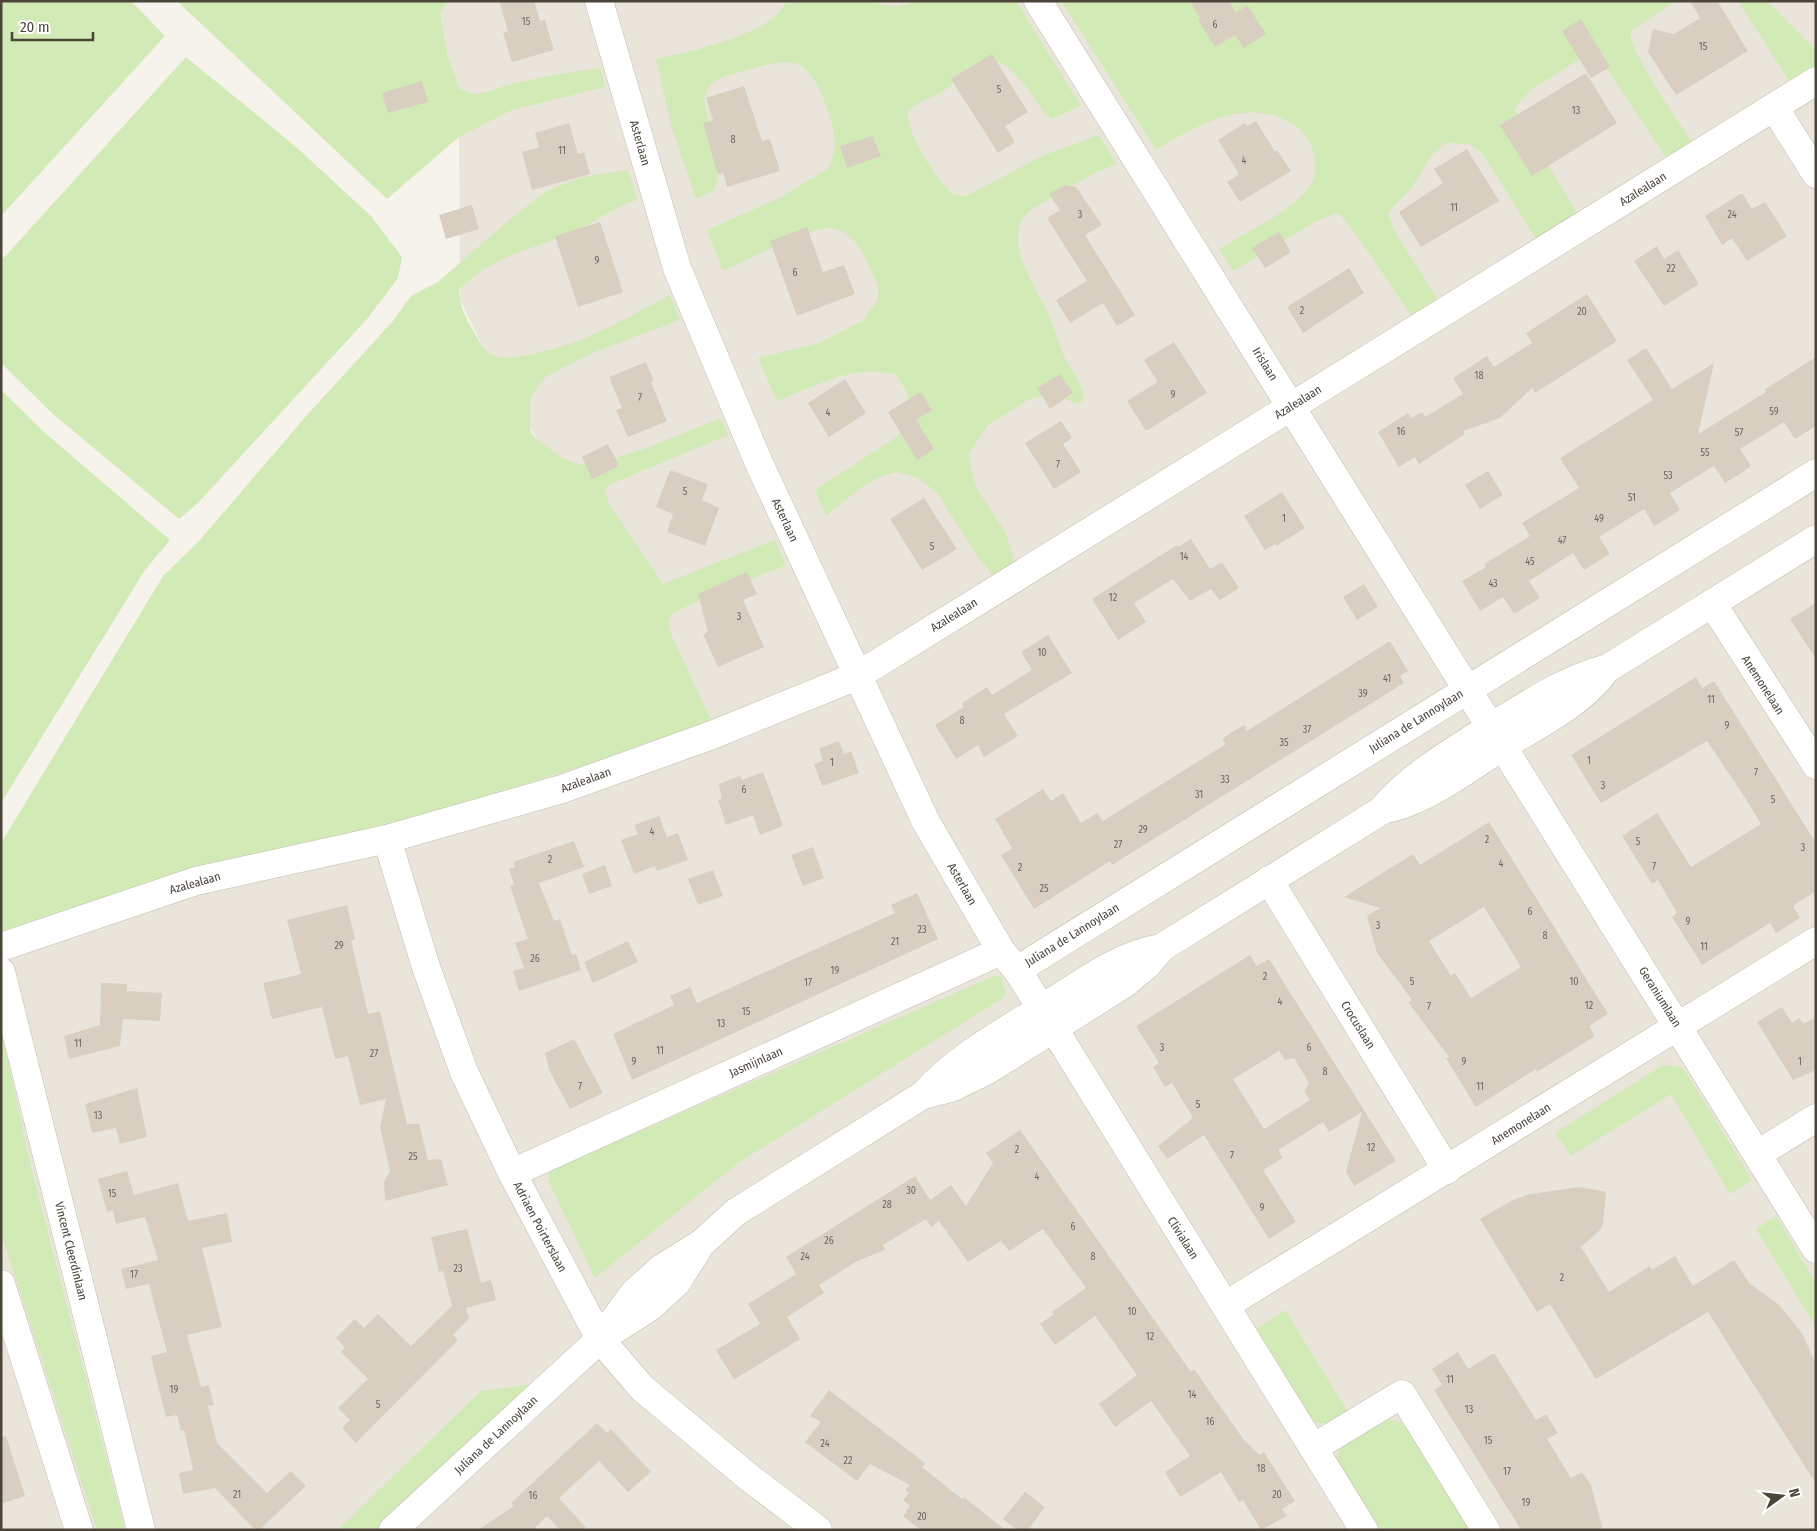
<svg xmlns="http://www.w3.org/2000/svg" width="1817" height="1531" viewBox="0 0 1817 1531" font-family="'Fira Sans Condensed',sans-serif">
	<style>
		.residential { fill: #eae5da }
		.green { fill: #d2eab5 }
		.building { fill: #d8cfc1; fill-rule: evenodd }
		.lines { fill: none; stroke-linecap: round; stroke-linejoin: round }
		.minor-casing { stroke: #c2bbae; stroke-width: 29 }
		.minor { stroke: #fff; stroke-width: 28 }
		.labels { text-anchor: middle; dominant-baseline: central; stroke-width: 5; stroke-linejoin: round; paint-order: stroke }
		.number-label { font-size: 10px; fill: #6e675b }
		.street-label { font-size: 12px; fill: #4b4439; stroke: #fff }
	</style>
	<rect width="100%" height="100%" fill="#f6f3ec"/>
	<path class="residential" d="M449,1H1061L1156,150L1342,1H1816V1530H1V935L573,502L484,349L460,300L459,137L440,12Z"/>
	<g class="green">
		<path d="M1,1H131L165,36L1,216Z"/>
		<path d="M177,1H449L440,12L447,54L459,89L474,94L487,92L507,85L553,75L601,68L605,87L512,110L459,137L387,199Z"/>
		<path d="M786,1H875L883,5L896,7L917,1H1016L1081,106L1051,119L1046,115C1034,99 1007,51 982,61C969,66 956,81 945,90C934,98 917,101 908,111C906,134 937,181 954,195L966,196L1042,156L1099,135L1117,164L1096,172L1032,209C998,235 1034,284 1048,313C1055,328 1058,345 1066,360C1072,371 1087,388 1082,402L1077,404L1053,394L1028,400L987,426L968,455L975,486L1006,533L1015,565L995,578L978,557L936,491L915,477L897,472L879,477L862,487L826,516L815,490L898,436L909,406L907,392L896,375C854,363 816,386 777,401L758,358L819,343L864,320C867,311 876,307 878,297C881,286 869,268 865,258C858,243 849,232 833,228C815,224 743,262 723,271L707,230L779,198L829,168C831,161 834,153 835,146C836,125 817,67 794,63C778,60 763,66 748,70C736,73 718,76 709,86L704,99L717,161V184L713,191L696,199L672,128L656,59C686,53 777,33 786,1Z"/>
		<path d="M1061,1H1675L1631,31C1626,48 1681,125 1693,143L1667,159L1599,57H1583L1531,90L1520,101L1515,110L1578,215L1537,240L1482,153L1470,144L1445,143L1432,155L1412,187L1388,213L1394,230L1439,302L1413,318L1362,243L1339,213L1320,219L1233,271L1219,249C1246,232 1287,214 1307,190C1316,179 1318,163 1313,150C1307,134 1299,127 1283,119C1241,99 1192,128 1156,150Z"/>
		<path d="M1738,1H1767L1816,50V65L1790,82Z"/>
		<path d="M186,57L295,146L371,216L402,257L398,278L367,319L198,503L179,519L53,414L1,363V261Z"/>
		<path d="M628,170L637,200C616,206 601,218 582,228C541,248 491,254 459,290C460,306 465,318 474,332C479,341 483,350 493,355C504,360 516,357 527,355C580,346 623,320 670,295L680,320L592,353L547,376L538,385L530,400V431L535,438L561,457L577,464H597L641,450L721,418L728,435L609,485L605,490L609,504L663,584L775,540L786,565L685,607L673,614L668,620L671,634L711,720L598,761L423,817L1,936V843L163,576L200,540L307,415L393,321L411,296L438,282L515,215L547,191L582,177Z"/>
		<path d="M1,390L45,433L170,540L145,570L1,803Z"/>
		<path d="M994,976L1001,977L1006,993L1003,998L738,1163L595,1278L548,1180L549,1171Z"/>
		<path d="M1,1029L32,1171L125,1530H97L1,1233Z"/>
		<path d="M1663,1065L1681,1067L1687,1074L1752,1180L1730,1194L1671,1094L1571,1156L1555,1133Z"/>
		<path d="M1776,1216L1816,1283V1327L1756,1229Z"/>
		<path d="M1285,1310L1348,1412C1336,1419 1327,1428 1312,1421L1253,1331Z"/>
		<path d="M536,1384L377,1530H338L481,1391Z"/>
		<path d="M1386,1419L1401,1422L1408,1429L1470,1530H1376L1337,1463C1336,1439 1367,1429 1386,1419Z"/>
	</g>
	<g class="building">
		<path d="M499,1H534L540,21L545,20L554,50L512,62L503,33L508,31Z"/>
		<path d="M1190,1H1229L1236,13L1247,5L1266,34L1244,48L1235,35L1215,47L1198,20L1200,18Z"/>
		<path d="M1690,1H1717L1748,51L1676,95L1648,52L1653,29L1674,34L1700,18Z"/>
		<path d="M1581,19L1610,67L1591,78L1562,31Z"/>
		<path d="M992,54L1028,112L1005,126L1015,142L998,153L951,79Z"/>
		<path d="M1586,73L1617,123L1532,176L1500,125Z"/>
		<path d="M422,81L428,102L388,113L382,93Z"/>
		<path d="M744,86L762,141L770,139L780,171L727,187L723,173L718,175L703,123L713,120L706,98Z"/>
		<path d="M1256,121L1275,152L1277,150L1291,171L1240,202L1227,182L1239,174L1218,140L1245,123L1247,126Z"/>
		<path d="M569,123L578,154L584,152L590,174L532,190L522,152L539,147L535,133Z"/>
		<path d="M872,136L881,156L847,168L840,146Z"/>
		<path d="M1467,149L1499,201L1421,247L1399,212L1443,183L1434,169Z"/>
		<path d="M1064,185L1076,187L1102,225L1085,235L1135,315L1117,326L1103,303L1070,323L1056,300L1087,281L1047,218L1060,210L1049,194Z"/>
		<path d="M1742,193L1752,209L1765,202L1787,236L1747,261L1732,238L1722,245L1705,216Z"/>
		<path d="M472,205L479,229L446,239L439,215Z"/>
		<path d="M600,222L623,292L578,307L555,236Z"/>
		<path d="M807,227L823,272L844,265L855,294L797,316L770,241Z"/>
		<path d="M1279,232L1291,252L1265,268L1252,248Z"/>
		<path d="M1657,246L1664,259L1678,250L1699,284L1664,306L1634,261Z"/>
		<path d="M1349,268L1364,293L1303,333L1287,307Z"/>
		<path d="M1587,294L1617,341L1535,393L1532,388L1500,418L1463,431L1465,434L1419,464L1415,457L1399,467L1378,432L1408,413L1412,418L1422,412L1425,417L1463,394L1453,378L1487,356L1494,367L1532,343L1526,333Z"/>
		<path d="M1174,342L1207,393L1146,431L1127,401L1158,382L1144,360Z"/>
		<path d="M1646,348L1672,389L1714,363L1698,434L1766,392L1764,390L1816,357V426L1795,439L1784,422L1740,449L1751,466L1738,475L1725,483L1714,466L1670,493L1680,510L1668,518L1654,526L1644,509L1599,537L1610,554L1584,570L1573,553L1529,581L1540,598L1514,614L1503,597L1480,611L1462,581L1486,567L1484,564L1530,536L1522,523L1579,488L1560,458L1653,400L1627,360Z"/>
		<path d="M646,362L654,381L651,382L667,421L628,437L616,410L622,408L609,377Z"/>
		<path d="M1060,374L1073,393L1050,409L1037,388Z"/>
		<path d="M845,379L866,413L829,437L808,403Z"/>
		<path d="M921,392L932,410L916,420L934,449L917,460L888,412Z"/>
		<path d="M1061,421L1072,438L1063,444L1081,472L1054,489L1025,443Z"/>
		<path d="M608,444L619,466L592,479L582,457Z"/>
		<path d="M670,470L708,484L702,500L719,508L705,546L667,532L673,514L656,507Z"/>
		<path d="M1488,471L1503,495L1480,509L1465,485Z"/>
		<path d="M1282,492L1305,528L1276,546L1275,544L1265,550L1244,516Z"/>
		<path d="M924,498L957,549L922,570L890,519Z"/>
		<path d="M1191,539L1210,569L1222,562L1239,588L1220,600L1211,589L1190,601L1173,579L1134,603L1146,622L1118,640L1092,599L1177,545L1178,547Z"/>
		<path d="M747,572L757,594L743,600L764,647L718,667L703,634L708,632L698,594Z"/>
		<path d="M1364,584L1378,607L1357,620L1343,597Z"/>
		<path d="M1816,603V659L1790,619Z"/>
		<path d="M1048,635L1072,673L1004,714L1018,736L984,757L978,745L956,759L935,725L964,707L962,703L987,687L992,695L1032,670L1021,652Z"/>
		<path d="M1390,641L1408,671L1400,676L1404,683L1112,865L1110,861L1034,909L1001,855L1012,848L995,819L1043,789L1051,801L1063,793L1081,823L1097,813L1103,821L1226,744L1222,739L1232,732L1244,725L1247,731Z"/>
		<path d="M1696,677L1702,688L1714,681L1816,843V891L1793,906L1800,918L1776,933L1770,923L1702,965L1672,917L1677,913L1658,880L1652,884L1622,836L1657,813L1691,867L1761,824L1746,799L1707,741L1601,803L1571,755Z"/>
		<path d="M839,741L844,754L851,751L859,773L822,786L814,764L823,761L819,748Z"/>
		<path d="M763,772L783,826L760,835L753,815L726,825L718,800L722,799L719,784L740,776L742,780Z"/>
		<path d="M659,816L667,837L678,833L688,860L657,871L655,866L634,874L621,840L638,834L634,825Z"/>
		<path d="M1489,822L1608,1014L1589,1026L1595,1036L1537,1072L1536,1069L1476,1107L1446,1058L1449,1057L1408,1002L1412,1000L1377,953L1367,916L1380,908L1344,897L1413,854L1420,865ZM1484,907L1521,967L1471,998L1455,973L1451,976L1429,941Z"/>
		<path d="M574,841L584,867L539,883L554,921L560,919L572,955L576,954L581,970L519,991L513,971L524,968L515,943L528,939L510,886L514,884L509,869L515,867L513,862Z"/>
		<path d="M813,847L824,878L803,886L791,855Z"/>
		<path d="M605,865L612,886L589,894L582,874Z"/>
		<path d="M713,870L723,896L698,905L688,879Z"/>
		<path d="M917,893L938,939L632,1080L613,1034L674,1005L670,996L690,987L697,1003L895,913L891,905Z"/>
		<path d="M347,905L355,939L351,940L368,1014L380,1011L407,1124H419L428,1160L441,1159L448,1185L385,1201L384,1182L390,1171L380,1127L386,1099L360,1105L348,1056L335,1059L322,1007L272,1019L263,983L301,974L287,920Z"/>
		<path d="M628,941L638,962L593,983L584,962Z"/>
		<path d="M1250,955L1257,966L1269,959L1396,1161L1354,1186L1346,1172L1362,1112L1329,1132L1323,1122L1278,1150L1283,1158L1263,1170L1296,1222L1269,1239L1204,1135L1167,1159L1158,1146L1193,1118L1172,1083L1165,1087L1153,1067L1159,1063L1136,1026ZM1279,1051L1285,1060L1294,1058L1309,1083L1304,1091L1310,1100L1264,1129L1233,1079Z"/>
		<path d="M101,983L127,984V991L162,993L160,1021L123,1019L120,1046L69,1059L64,1036L100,1025Z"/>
		<path d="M1782,1007L1792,1023L1799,1018L1804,1024L1816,1017V1070L1793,1080L1757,1022Z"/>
		<path d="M574,1039L603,1093L570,1109L550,1072L545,1053Z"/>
		<path d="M137,1088L147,1137L120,1144L116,1128L92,1133L85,1104Z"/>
		<path d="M1020,1130L1191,1372L1194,1369L1244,1440L1260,1455L1264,1452L1295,1501L1282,1509L1287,1516L1261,1530L1243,1500L1239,1502L1221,1472L1180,1497L1165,1472L1190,1456L1151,1401L1115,1427L1099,1404L1137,1375L1095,1316L1055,1345L1040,1324L1054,1314L1052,1312L1086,1288L1043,1229L1009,1251L1001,1241L968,1262L939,1221L931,1227L926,1219L883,1245L885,1250L857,1261L819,1285L824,1293L787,1317L800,1339L735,1379L733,1378L716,1350L760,1324L748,1304L796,1274L786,1257L915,1176L930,1200L951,1185L966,1206L993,1163L986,1153Z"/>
		<path d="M127,1171L134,1195L178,1183L188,1221L227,1213L232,1242L202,1248L222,1327L187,1335L201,1387L209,1385L214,1405L208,1406L217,1443L267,1493L291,1471L306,1486L259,1530H255L215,1488L183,1494L179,1473L193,1470L184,1430L181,1431L177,1415L166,1417L154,1370L151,1356L167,1352L149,1284L126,1289L121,1269L158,1260L145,1217L116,1224L113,1210L107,1212L98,1179Z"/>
		<path d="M1580,1187L1606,1192L1603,1224L1599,1231L1581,1247L1609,1292L1650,1266L1652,1270L1675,1256L1693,1286L1734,1260L1749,1283L1778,1304L1791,1319L1803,1335L1816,1365V1484L1708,1312L1596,1379L1550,1304L1537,1312L1480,1219L1511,1201L1530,1194Z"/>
		<path d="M467,1229L481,1283L491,1280L496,1300L466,1308L469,1318L453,1335L458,1340L356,1443L342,1428L350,1420L338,1408L368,1379L341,1352L345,1347L336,1338L355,1319L364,1328L378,1314L411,1346L452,1306L443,1271L439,1272L431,1237Z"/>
		<path d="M1458,1352L1468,1369L1494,1353L1536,1420L1546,1414L1558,1433L1547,1439L1571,1478L1582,1472L1591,1485L1603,1530H1521L1434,1390L1442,1385L1432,1369Z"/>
		<path d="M829,1390L925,1463L922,1467L962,1499L964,1497L1005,1530H921L903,1516L910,1506L903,1500L909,1493L905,1490L910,1485L870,1464L857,1481L805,1442L821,1422L810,1416Z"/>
		<path d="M597,1423L607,1433L611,1429L651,1472L628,1492L599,1461L559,1498L588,1530H560L547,1516L533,1530H478L514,1506L511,1503Z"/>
		<path d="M6,1436L25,1496L1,1504V1437Z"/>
		<path d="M1025,1492L1045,1507L1028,1530H1017L1003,1519Z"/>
	</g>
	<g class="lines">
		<defs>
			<g id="minor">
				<path d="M599,1L677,268L758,461L926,822L1001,951L1017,970L1033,995L1364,1530"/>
				<path d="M1038,1L1816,1249"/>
				<path d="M1774,107L1816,174"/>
				<path d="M1712,603L1816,765"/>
				<path d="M1391,808C1430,798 1466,770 1500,748C1535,726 1576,707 1602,675"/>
				<path d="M387,839L426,967L464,1072L512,1173L600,1339L642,1388L746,1475L818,1530"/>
				<path d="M1269,880L1447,1170"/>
				<path d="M1,947L196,881L387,839L562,789L712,735L857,676L1816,81"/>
				<path d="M1017,970L1816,473"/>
				<path d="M1,972L141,1530"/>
				<path d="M923,1095L951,1088L986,1071L1124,984L1147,965L1161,948L1381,811C1409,777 1446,756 1483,732C1524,707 1562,680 1608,668L1816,539"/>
				<path d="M1758,1154L1816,1118"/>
				<path d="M512,1173L1001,951"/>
				<path d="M1,1284L79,1530"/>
				<path d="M1226,1305L1816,941"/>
				<path d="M600,1339L634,1293L662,1268L702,1243L736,1212L923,1095C958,1056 1004,1032 1047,1005C1081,984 1116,957 1156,949"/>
				<path d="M1313,1448L1402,1394L1486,1530"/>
				<path d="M393,1530L600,1339L650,1307L662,1296L677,1282L697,1250"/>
			</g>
		</defs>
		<use href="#minor" class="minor-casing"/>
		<use href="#minor" class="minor"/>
	</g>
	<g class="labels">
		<g class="number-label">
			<text x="526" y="22">15</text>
			<text x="1215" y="25">6</text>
			<text x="1703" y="47">15</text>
			<text x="999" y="90">5</text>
			<text x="1576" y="111">13</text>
			<text x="733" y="140">8</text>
			<text x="562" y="151">11</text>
			<text x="1244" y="161">4</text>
			<text x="1454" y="208">11</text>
			<text x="1080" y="215">3</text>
			<text x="1732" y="215">24</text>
			<text x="597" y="261">9</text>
			<text x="1671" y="269">22</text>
			<text x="795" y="273">6</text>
			<text x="1302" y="311">2</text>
			<text x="1582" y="312">20</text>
			<text x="1479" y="376">18</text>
			<text x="1173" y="395">9</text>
			<text x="640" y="398">7</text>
			<text x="1774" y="412">59</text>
			<text x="828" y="413">4</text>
			<text x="1401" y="432">16</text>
			<text x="1739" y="433">57</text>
			<text x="1705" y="453">55</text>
			<text x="1058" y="465">7</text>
			<text x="1668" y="476">53</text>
			<text x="685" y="492">5</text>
			<text x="1632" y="498">51</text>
			<text x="1284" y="519">1</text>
			<text x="1599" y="519">49</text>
			<text x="1562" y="541">47</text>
			<text x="932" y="547">5</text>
			<text x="1184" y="557">14</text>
			<text x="1530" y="562">45</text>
			<text x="1493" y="584">43</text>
			<text x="1113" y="598">12</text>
			<text x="739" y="617">3</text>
			<text x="1042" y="653">10</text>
			<text x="1387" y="679">41</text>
			<text x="1363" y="694">39</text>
			<text x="1711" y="700">11</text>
			<text x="962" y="721">8</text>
			<text x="1727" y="726">9</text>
			<text x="1307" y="730">37</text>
			<text x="1284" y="743">35</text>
			<text x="1589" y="761">1</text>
			<text x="832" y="763">1</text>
			<text x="1756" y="773">7</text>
			<text x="1225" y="780">33</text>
			<text x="1603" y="786">3</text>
			<text x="744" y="790">6</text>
			<text x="1199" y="795">31</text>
			<text x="1773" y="800">5</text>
			<text x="1143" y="830">29</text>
			<text x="652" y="832">4</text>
			<text x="1487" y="840">2</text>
			<text x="1638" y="842">5</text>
			<text x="1118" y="845">27</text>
			<text x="1803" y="848">3</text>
			<text x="550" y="860">2</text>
			<text x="1501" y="864">4</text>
			<text x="1654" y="867">7</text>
			<text x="1020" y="868">2</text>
			<text x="1044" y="889">25</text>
			<text x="1530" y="912">6</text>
			<text x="1688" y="922">9</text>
			<text x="1378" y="926">3</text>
			<text x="922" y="930">23</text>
			<text x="1545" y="936">8</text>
			<text x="895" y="942">21</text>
			<text x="339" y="946">29</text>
			<text x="1704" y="947">11</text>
			<text x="535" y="959">26</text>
			<text x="835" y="971">19</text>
			<text x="1265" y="977">2</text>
			<text x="1412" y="982">5</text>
			<text x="1574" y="982">10</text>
			<text x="808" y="983">17</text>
			<text x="1280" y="1002">4</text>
			<text x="1589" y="1006">12</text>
			<text x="1429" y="1007">7</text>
			<text x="746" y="1012">15</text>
			<text x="721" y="1024">13</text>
			<text x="78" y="1044">11</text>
			<text x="1162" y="1048">3</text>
			<text x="1309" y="1048">6</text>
			<text x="660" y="1051">11</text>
			<text x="374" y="1054">27</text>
			<text x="634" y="1062">9</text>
			<text x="1464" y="1062">9</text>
			<text x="1800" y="1062">1</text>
			<text x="1325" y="1072">8</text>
			<text x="580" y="1087">7</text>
			<text x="1480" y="1087">11</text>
			<text x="1198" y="1105">5</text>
			<text x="98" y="1116">13</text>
			<text x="1371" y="1148">12</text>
			<text x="1017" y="1150">2</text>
			<text x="1232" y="1156">7</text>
			<text x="413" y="1157">25</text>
			<text x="1037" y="1177">4</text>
			<text x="911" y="1191">30</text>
			<text x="112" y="1194">15</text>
			<text x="887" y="1205">28</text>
			<text x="1262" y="1208">9</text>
			<text x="1073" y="1227">6</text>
			<text x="829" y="1241">26</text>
			<text x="805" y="1257">24</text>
			<text x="1093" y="1257">8</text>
			<text x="458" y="1269">23</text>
			<text x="134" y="1275">17</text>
			<text x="1562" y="1278">2</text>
			<text x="1132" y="1312">10</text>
			<text x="1150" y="1337">12</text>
			<text x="1450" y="1380">11</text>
			<text x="174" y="1390">19</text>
			<text x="1192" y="1395">14</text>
			<text x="378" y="1405">5</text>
			<text x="1469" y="1410">13</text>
			<text x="1210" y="1422">16</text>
			<text x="1488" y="1441">15</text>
			<text x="825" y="1444">24</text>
			<text x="848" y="1461">22</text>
			<text x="1261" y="1469">18</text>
			<text x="1507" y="1472">17</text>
			<text x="237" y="1495">21</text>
			<text x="1277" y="1495">20</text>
			<text x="533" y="1496">16</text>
			<text x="1526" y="1503">19</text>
			<text x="922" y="1517">20</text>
		</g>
		<g class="street-label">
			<text transform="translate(640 143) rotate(74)">Asterlaan</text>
			<text transform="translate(1643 189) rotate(-32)">Azalealaan</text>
			<text transform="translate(1265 364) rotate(58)">Irislaan</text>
			<text transform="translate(1298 402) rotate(-32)">Azalealaan</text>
			<text transform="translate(785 520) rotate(65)">Asterlaan</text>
			<text transform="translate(954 615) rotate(-32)">Azalealaan</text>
			<text transform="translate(1763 685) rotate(57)">Anemonelaan</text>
			<text transform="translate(1416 721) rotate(-32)">Juliana de Lannoylaan</text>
			<text transform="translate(586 780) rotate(-20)">Azalealaan</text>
			<text transform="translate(195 883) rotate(-16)">Azalealaan</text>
			<text transform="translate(962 884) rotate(60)">Asterlaan</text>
			<text transform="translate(1072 935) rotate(-32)">Juliana de Lannoylaan</text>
			<text transform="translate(1660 997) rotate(58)">Geraniumlaan</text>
			<text transform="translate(1358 1025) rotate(58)">Crocuslaan</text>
			<text transform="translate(756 1062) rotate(-24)">Jasmijnlaan</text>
			<text transform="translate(1521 1124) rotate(-32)">Anemonelaan</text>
			<text transform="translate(540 1227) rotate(62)">Adriaen Poirterslaan</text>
			<text transform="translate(1183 1238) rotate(58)">Clivialaan</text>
			<text transform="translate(71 1251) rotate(76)">Vincent Cleerdinlaan</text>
			<text transform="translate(496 1435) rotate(-43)">Juliana de Lannoylaan</text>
		</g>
	</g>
	<rect width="1817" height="1531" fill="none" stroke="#4b4439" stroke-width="5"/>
	<g transform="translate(1782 1496) rotate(75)" stroke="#ffffff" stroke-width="4" paint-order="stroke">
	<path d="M0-4L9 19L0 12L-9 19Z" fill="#4b4439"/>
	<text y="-8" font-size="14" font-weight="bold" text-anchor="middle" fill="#4b4439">N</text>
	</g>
	<path d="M12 32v8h81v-8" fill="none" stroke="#4b4439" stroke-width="2.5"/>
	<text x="20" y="32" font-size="15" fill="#4b4439" stroke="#ffffff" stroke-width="4" paint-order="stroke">20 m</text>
</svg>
